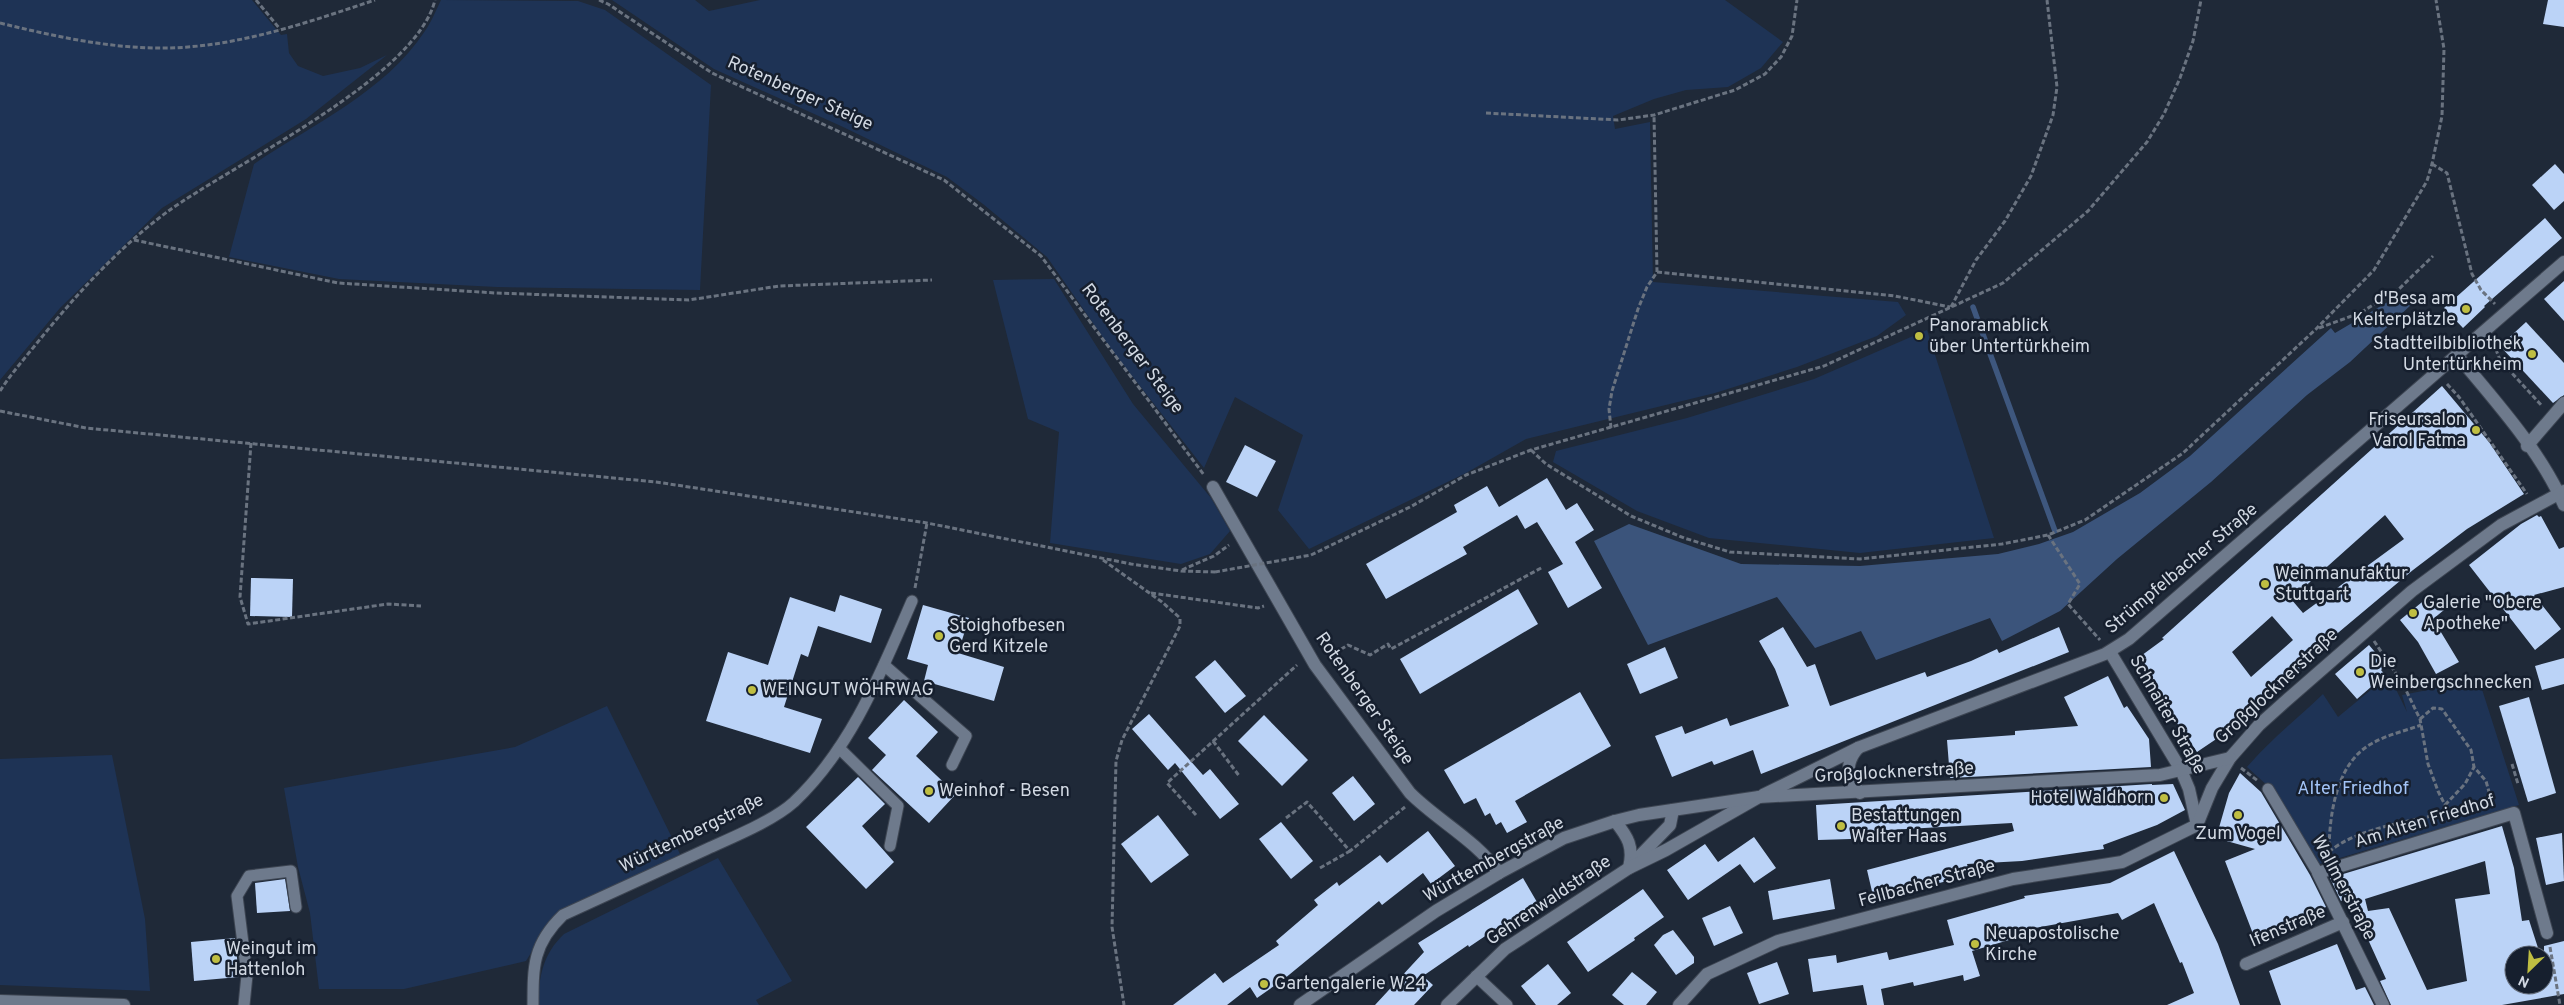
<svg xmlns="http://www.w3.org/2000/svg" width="2564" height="1005" viewBox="0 0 2564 1005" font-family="Overpass,sans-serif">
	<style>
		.green { fill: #1e3355 }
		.forest { fill: #3b547b }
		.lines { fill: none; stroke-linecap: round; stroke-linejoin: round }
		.stream { stroke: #3e577e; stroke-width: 5.5 }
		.building { fill: #bbd3f7; fill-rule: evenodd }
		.service-casing { stroke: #3d4552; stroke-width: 13 }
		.minor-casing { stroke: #3d4552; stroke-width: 14 }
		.tertiary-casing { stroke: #3d4552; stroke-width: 14 }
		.path { stroke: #6a7380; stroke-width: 3; stroke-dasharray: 5 2.5; stroke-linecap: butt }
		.service { stroke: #6e7a8c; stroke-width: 11 }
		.minor { stroke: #6e7a8c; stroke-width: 12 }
		.tertiary { stroke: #6e7a8c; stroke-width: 12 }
		.path-bridge { stroke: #6a7380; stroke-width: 3; stroke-dasharray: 5 2.5; stroke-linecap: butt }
		.poi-dot { fill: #bfbe42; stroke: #161f2e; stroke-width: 2 }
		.labels { text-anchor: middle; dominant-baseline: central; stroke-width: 5; stroke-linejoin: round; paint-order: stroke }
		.street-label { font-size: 18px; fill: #d2d9e3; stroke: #161f2e }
		.poi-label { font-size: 18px; fill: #d2d9e3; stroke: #161f2e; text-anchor: start }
		.park-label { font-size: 18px; fill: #a3c4f7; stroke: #161f2e }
	</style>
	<rect width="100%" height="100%" fill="#1f2938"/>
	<g class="green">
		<path d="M0,0H252L281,35L287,34L289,53L298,66L323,76L360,68L387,55L306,119L162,208L60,308L0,380Z"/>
		<path d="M441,0L578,1L605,10L711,85L700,290L497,287L339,279L229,257L254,164C313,124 385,92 425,31C432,21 436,10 441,0Z"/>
		<path d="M612,0H695L709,11L760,0H1725L1783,42L1761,68L1728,87L1686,90L1654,99L1613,116L1615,129L1650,122L1653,282L1898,302L1906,315L1877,336L1797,367L1715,393L1526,439L1466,473L1309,549L1278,510L1303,435L1235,397L1204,468L1111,349L1047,257L983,204L947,177L841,126L714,69Z"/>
		<path d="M1054,279L1133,404L1211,498L1230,531L1210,554L1181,564L1050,543L1059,432L1028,419L993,280Z"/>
		<path d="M1927,330L1994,538L1860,553L1709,538L1637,511L1553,462L1556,451L1687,418L1814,379Z"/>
		<path d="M2389,675L2407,712L2402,695L2479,680L2519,805L2316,865L2269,787L2247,767C2270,740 2297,719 2323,694L2338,717Z"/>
		<path d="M607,706L680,854L550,922L526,961L404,989H319L310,913L298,867L284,788L515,747Z"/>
		<path d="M112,755L145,919L150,991L0,985V759Z"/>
		<path d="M718,858L792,981L756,1000L759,1005H537C540,976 542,955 564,934Z"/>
	</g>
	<path class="forest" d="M2403,293L2412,304L2350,362L2307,395L2211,482L2117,559L2060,611L2002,641L1990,618L1876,660L1861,631L1815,648L1777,597L1648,645L1594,541L1629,524L1741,564L1860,566L1998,554L2039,544L2073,532L2140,493L2190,456L2331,328L2335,333Z"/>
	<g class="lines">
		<path class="stream" d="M1973,307L2055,531"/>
	</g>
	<g class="building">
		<path d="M2548,0H2564V27L2543,24Z"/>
		<path d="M2555,164L2564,174V201L2554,210L2532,185Z"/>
		<path d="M2545,218L2562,238L2484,306L2485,307L2463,328L2444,308Z"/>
		<path d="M2564,281V321L2544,299Z"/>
		<path d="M2526,322L2564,363V395L2553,403L2500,346Z"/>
		<path d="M2442,386L2489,442L2524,494L2467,529L2413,570L2302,663L2305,667L2241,719L2243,721L2197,752L2134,661L2164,639L2162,638ZM2385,515L2404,539L2303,613L2291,599ZM2272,616L2293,640L2251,677L2232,652Z"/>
		<path d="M1245,445L1276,461L1257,497L1226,482Z"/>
		<path d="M1547,478L1566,510L1577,503L1594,530L1575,542L1602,588L1568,608L1548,572L1563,564L1537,522L1525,529L1517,515L1463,547L1467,554L1386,599L1366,564L1457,512L1454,505L1487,486L1499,507Z"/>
		<path d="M2537,515L2539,517L2541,516L2559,549L2564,547V587L2534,595L2561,629L2535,650L2469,565L2521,524Z"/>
		<path d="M251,578L293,579L292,617L250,616Z"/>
		<path d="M1518,589L1538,624L1420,694L1400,659Z"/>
		<path d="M2432,594L2444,610L2433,619L2459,662L2436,674L2418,642L2400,620Z"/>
		<path d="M840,595L882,609L871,643L818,626L808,657L801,654L784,707L822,719L810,753L706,721L728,652L768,665L790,597L835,612Z"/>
		<path d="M923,605L969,618L958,653L1004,667L994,701L924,681L928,665L907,659Z"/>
		<path d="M1783,627L1807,667L1815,664L1830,706L1925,672L1927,677L1971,661L1997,649L1999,653L2059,627L2069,652L1761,774L1753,750L1714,765L1712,761L1672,777L1655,736L1682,726L1685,734L1727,718L1730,726L1789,706L1775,669L1759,641Z"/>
		<path d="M2369,645L2386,665L2381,670L2385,675L2357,699L2335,674Z"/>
		<path d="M1665,647L1678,678L1640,694L1627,664Z"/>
		<path d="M2564,658V684L2542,690L2535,666Z"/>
		<path d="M1215,660L1246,696L1225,713L1195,677Z"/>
		<path d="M2108,676L2124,708L2127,706L2149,739L2151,767L1950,778L1947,740L2015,735V731L2078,726L2064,697Z"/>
		<path d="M1580,692L1611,746L1515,801L1527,822L1507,833L1501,822L1496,825L1490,813L1485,816L1476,798L1464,804L1444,770Z"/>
		<path d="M2529,697L2556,793L2528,802L2499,706Z"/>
		<path d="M904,700L938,732L916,756L956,794L929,823L872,770L886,755L868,738Z"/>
		<path d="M1149,714L1203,775L1210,769L1239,804L1220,819L1175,763L1168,770L1132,729Z"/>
		<path d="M1264,715L1308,760L1282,786L1238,741Z"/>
		<path d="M2240,773L2261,792L2310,875L2326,907L2255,939L2225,861L2255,849L2216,838L2229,793Z"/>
		<path d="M1353,776L1375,804L1354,821L1332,793Z"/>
		<path d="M858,777L885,804L862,826L894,862L866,889L806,827Z"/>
		<path d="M2152,784V785L2173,784L2185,810L2157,825L2103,845L2104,849L2022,861L1967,864L1970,875L1874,900L1867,870L2014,831L2012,823L1889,830L1851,834V839L1818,840L1816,805Z"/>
		<path d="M1158,815L1189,855L1151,883L1121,844Z"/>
		<path d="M1281,822L1313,861L1291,879L1259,839Z"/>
		<path d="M2502,826L2514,868L2522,921L2529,920L2539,951L2514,955V985H2544V946L2564,941V994L2502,1005H2391L2380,981L2386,979L2351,902L2348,903L2347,898L2341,901L2330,878ZM2485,861L2490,894L2455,899L2467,981L2427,990L2389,908L2368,911L2365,899Z"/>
		<path d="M1428,831L1455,866L1431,884L1423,873L1382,905L1379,901L1284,979L1257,998L1250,987L1227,1005H1173L1215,973L1223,983L1279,945L1276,941L1318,905L1314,900L1337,882L1339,886L1380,855L1387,863Z"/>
		<path d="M2562,833L2564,881L2546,885L2536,838Z"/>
		<path d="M1754,837L1776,868L1754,883L1740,864L1688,900L1667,870L1705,844L1718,862Z"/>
		<path d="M2174,851L2218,944L2240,1005H2167L2194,993L2182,962L2180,963L2154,903L2122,920L2118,913L2018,931L2019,937L1972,951L1980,976L1964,981L1963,975L1914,986L1913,982L1881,989L1884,1005H1867L1863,985L1813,992L1808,959L1836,955L1837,963L1887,952L1889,960L1954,945L1947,920L2025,898L2024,896L2110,883Z"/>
		<path d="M1523,878L1541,909L1509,927L1506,922L1469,947L1468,945L1423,976L1433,985L1414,1005H1375L1424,952L1418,943Z"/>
		<path d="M285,879L290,911L257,913L255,883Z"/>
		<path d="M1830,879L1835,909L1773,920L1768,891Z"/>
		<path d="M1643,889L1664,917L1634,938L1635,940L1588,972L1567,942Z"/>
		<path d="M1730,906L1743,933L1714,946L1702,918Z"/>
		<path d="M1673,930L1694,957V963L1676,975L1654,945L1663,935Z"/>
		<path d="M235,938L239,977L194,981L191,942Z"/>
		<path d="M2337,944L2356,990L2365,987L2374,1005H2281L2269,971Z"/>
		<path d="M1777,962L1789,994L1759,1004L1747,973Z"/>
		<path d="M1548,964L1571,993L1557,1005H1536L1521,986Z"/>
		<path d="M1632,972L1657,992L1646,1005H1624L1612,995Z"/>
	</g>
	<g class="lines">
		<defs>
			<g id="service">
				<path d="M884,665L966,736L952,765"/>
				<path d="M839,748L898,806L890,846"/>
				<path d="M2268,789L2318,873"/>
				<path d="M1476,976L1507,1005"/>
				<path d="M244,1005L247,975L237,896L249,876L291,871L296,907"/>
				<path d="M533,1005C533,966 533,944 563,915C611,893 659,871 707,849C733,837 773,821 794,802C852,747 881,672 912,601"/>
			</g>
			<g id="minor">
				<path d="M2457,355C2495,401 2540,450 2564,505"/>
				<path d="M2527,446L2564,403"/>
				<path d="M1213,487L1315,665L1410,793C1438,821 1476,840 1499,873"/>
				<path d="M1615,821C1628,837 1634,847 1629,868"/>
				<path d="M1634,862L1670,825L1673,810"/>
				<path d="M2246,964L2343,922"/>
				<path d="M1447,1005L1505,949L1629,868L1666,850L1759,797"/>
				<path d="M1679,1005L1707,974L1778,941L2013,879L2122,862L2197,825"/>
				<path d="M2383,1005L2318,873L2514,813L2547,933"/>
			</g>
			<g id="tertiary">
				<path d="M2110,652L2181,770L2189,789L2197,825"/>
				<path d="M1858,748C1844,764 1847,778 1860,793"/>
				<path d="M1763,795L1860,747L2105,654L2129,639L2564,262"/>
				<path d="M2197,825L2212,788L2230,758L2259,725L2288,699L2412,591L2501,525L2564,491"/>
				<path d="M0,1001L124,1005"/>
				<path d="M1300,1005L1436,911L1499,873L1564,838L1615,821L1639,815L1759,797L2160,775L2230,758"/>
			</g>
		</defs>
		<use href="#service" class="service-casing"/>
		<use href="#minor" class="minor-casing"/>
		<use href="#tertiary" class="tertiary-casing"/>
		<g class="path">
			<path d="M256,0L280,29"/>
			<path d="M599,0L608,4L712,73L944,180L1041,256L1204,475"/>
			<path d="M0,23C61,38 125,52 188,47C252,42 315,20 375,0"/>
			<path d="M1486,113L1618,120L1654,115L1735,90L1765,74L1781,57L1792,36L1797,0"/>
			<path d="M2432,164L2447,173L2472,274L2481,290L2495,304"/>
			<path d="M134,240L338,283L496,293L689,300L779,286L932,280"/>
			<path d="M1657,272L1895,296L1950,307"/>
			<path d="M1951,307L1976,260L2005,221L2031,176L2053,115L2057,87L2047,0"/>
			<path d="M2319,328L2360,313L2399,289L2433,256"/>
			<path d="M2493,342L2500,360L2542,406"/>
			<path d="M2447,384L2459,397L2527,494"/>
			<path d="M0,391C11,374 24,359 37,343C75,296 118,248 167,212C233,164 416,78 435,0"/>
			<path d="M0,411L86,428L656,482L927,523L1131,564L1181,571L1215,572"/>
			<path d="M1611,428L1609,409L1612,391L1638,309L1647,287L1657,272L1654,115"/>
			<path d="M251,443L240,597L248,624L388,604L421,606"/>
			<path d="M1531,450L1546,464L1631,516L1684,538L1730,552L1860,559L2002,544L2048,535L2085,520L2183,453L2316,329L2374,270L2427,181L2432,164L2442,116L2444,49L2436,0"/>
			<path d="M2048,535L2080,584L2068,604L2100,640"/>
			<path d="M1311,555L1412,506L1466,475L1531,450L1824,366L2003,283L2088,211L2147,142L2164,114L2180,78L2193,41L2201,0"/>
			<path d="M1103,560L1162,602L1180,618V626L1122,740L1116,761L1112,927L1124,1005"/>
			<path d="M1182,570L1214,556L1229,545"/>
			<path d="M915,588L927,523"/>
			<path d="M1151,593L1258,608L1264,606"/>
			<path d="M2374,641L2403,684L2420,719L2428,764L2438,791L2451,817"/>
			<path d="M1328,657L1348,645L1370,655L1388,644L1391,649L1543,567"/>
			<path d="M2420,719L2433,708L2442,709L2471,750L2474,767L2486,781L2491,799"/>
			<path d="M1213,741L1240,777"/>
			<path d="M2512,764L2518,784"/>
			<path d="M2241,768L2258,781"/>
			<path d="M2445,805L2465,784L2474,767"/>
			<path d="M1196,815L1167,783L1297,665"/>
			<path d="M1286,818L1307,802L1350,851L1405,807"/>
			<path d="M2329,852C2356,828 2413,821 2449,812"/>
			<path d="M2329,854C2329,818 2335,764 2371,744C2386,735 2405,731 2421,725"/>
			<path d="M1320,868L1350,851"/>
			<path d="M2550,947L2560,1005"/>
		</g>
		<use href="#service" class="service"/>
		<use href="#minor" class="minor"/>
		<use href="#tertiary" class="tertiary"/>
		<path class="path-bridge" d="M1215,572L1311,555"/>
	</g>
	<g class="poi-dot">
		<circle cx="2466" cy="309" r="5"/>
		<circle cx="1919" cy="336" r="5"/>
		<circle cx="2532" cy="354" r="5"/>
		<circle cx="2476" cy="430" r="5"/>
		<circle cx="2265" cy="584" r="5"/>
		<circle cx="2413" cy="613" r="5"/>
		<circle cx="939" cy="636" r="5"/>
		<circle cx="2360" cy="672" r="5"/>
		<circle cx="752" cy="690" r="5"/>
		<circle cx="929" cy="791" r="5"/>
		<circle cx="2164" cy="798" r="5"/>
		<circle cx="2238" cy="815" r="5"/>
		<circle cx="1841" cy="826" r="5"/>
		<circle cx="1975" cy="944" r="5"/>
		<circle cx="216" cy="959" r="5"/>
		<circle cx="1264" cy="984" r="5"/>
	</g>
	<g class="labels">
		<g class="street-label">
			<text transform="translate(800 94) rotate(24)">Rotenberger Steige</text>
			<text transform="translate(1132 349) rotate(53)">Rotenberger Steige</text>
			<text transform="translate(2182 569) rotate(-40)">Strümpfelbacher Straße</text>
			<text transform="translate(2277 687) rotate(-43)">Großglocknerstraße</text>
			<text transform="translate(1364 699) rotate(55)">Rotenberger Steige</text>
			<text transform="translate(2167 715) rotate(60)">Schnaiter Straße</text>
			<text transform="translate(1894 773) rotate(-3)">Großglocknerstraße</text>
			<text transform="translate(2425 822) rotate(-17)">Am Alten Friedhof</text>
			<text transform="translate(692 834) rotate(-26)">Württembergstraße</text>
			<text transform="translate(1494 860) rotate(-29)">Württembergstraße</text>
			<text transform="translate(1927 884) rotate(-15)">Fellbacher Straße</text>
			<text transform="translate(2343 888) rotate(62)">Wallmerstraße</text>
			<text transform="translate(1549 901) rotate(-34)">Gehrenwaldstraße</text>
			<text transform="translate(2288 927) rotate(-23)">Ifenstraße</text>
		</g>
		<g class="poi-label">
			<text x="2456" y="299" text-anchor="end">d'Besa am<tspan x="2456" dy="21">Kelterplätzle</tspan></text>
			<text x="1929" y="326">Panoramablick<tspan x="1929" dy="21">über Untertürkheim</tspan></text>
			<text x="2522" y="344" text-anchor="end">Stadtteilbibliothek<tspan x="2522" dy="21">Untertürkheim</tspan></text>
			<text x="2466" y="420" text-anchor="end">Friseursalon<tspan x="2466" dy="21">Varol Fatma</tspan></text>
			<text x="2275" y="574">Weinmanufaktur<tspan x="2275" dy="21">Stuttgart</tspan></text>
			<text x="2423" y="603">Galerie "Obere<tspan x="2423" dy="21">Apotheke"</tspan></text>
			<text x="949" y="626">Stoighofbesen<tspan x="949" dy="21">Gerd Kitzele</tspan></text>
			<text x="2370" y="662">Die<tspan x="2370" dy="21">Weinbergschnecken</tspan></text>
			<text x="762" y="690">WEINGUT WÖHRWAG</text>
			<text x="939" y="791">Weinhof - Besen</text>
			<text x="2154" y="798" text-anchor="end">Hotel Waldhorn</text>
			<text x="1851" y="816">Bestattungen<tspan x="1851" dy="21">Walter Haas</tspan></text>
			<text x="2238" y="834" text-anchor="middle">Zum Vogel</text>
			<text x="1985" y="934">Neuapostolische<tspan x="1985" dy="21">Kirche</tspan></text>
			<text x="226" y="949">Weingut im<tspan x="226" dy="21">Hattenloh</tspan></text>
			<text x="1274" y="984">Gartengalerie W24</text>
		</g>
		<g class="park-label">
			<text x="2353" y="789">Alter Friedhof</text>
		</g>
	</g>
	<g transform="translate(2529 970) rotate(205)"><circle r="24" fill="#161f2e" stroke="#616976"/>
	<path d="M0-4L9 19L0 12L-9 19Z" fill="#bfbe42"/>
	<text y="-8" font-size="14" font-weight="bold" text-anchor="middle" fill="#d2d9e3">N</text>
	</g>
</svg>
